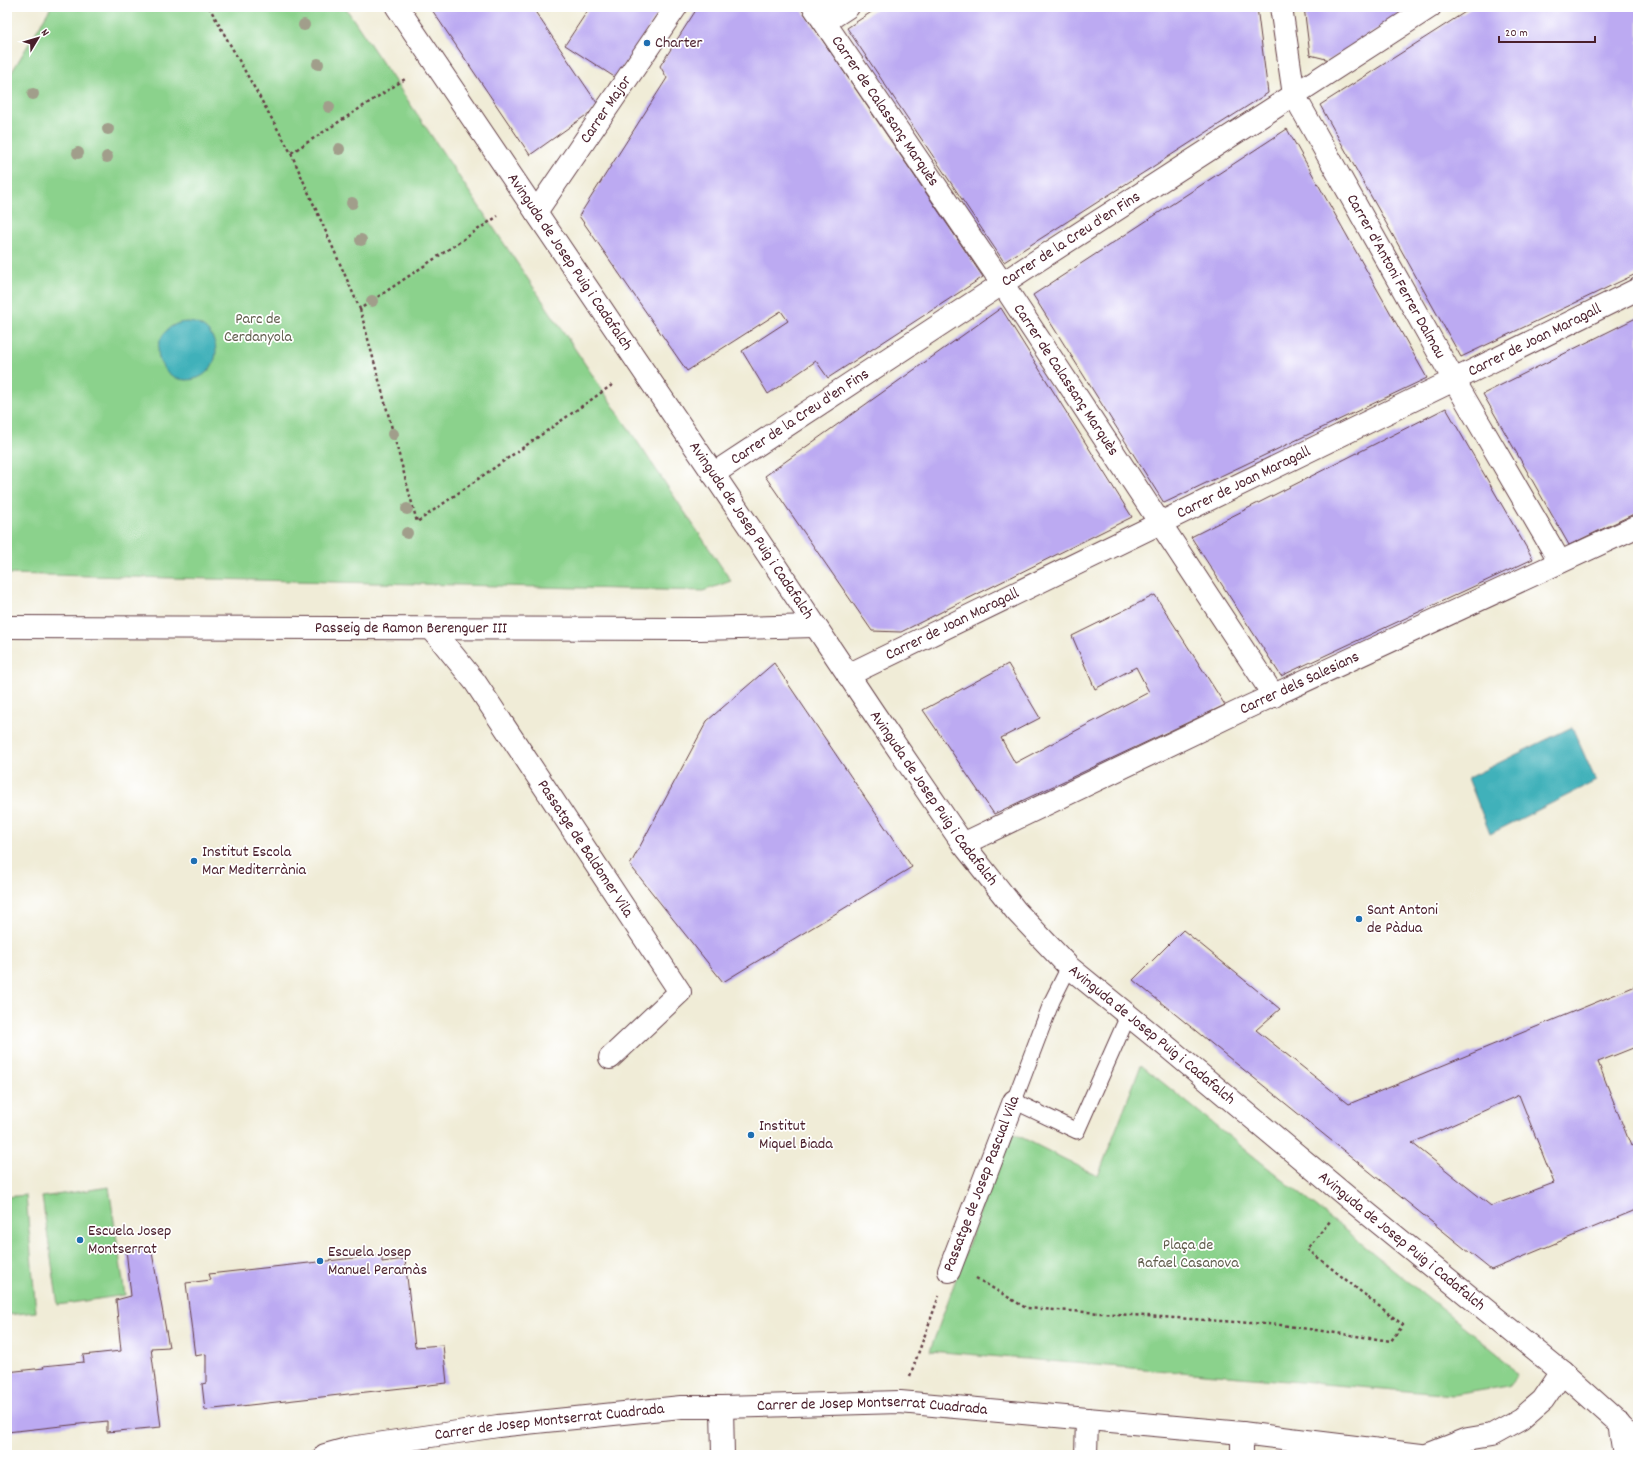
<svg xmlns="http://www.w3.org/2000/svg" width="1645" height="1462" viewBox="0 0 1645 1462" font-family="Dekko,sans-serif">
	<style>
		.green { fill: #8bd28c; stroke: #6a785c }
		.water { fill: #41b1ba; stroke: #466872 }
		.building { fill: #bcaaf2; fill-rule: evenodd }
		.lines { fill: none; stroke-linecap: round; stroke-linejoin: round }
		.lane-casing { stroke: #633e45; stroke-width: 17 }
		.street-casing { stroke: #633e45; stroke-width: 24 }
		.path { stroke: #633e45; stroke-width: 2.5; stroke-dasharray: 3 3; stroke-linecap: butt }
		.lane { stroke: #fff; stroke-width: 15 }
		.street { stroke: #fff; stroke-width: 22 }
		.tree { fill: #a19e8b }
		.poi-dot { fill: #1f6fb2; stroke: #fff; stroke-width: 1.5 }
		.labels { text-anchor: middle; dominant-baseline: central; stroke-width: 3.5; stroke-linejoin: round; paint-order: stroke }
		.poi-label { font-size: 16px; fill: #4a1f2b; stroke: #fff; text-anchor: start }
		.street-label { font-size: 16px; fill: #4a1f2b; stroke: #fff }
		.park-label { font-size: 16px; fill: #615e4d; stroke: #fff }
	</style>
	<rect width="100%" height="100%" fill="#fff"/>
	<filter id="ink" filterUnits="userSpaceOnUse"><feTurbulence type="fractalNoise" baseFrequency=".025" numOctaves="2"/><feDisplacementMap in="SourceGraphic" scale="8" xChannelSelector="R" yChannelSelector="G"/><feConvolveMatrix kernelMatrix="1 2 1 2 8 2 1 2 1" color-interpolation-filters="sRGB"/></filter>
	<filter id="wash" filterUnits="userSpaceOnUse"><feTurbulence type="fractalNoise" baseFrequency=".012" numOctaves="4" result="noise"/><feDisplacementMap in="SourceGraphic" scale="16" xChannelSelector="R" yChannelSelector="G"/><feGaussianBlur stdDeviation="0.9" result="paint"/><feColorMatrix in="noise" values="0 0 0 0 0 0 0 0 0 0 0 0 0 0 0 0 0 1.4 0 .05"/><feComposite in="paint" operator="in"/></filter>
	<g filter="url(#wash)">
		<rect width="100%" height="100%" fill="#f0ecd7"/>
		<g class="green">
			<path d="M51,7H345L731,581L703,591L7,574V80Z"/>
			<path d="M1141,1065L1509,1363L1517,1375L1508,1386L1454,1395L930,1351L1009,1131L1098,1176Z"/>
			<path d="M109,1187L125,1295L58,1305L42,1197Z"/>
			<path d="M26,1195L36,1312L7,1315V1197Z"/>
		</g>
		<g class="water">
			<circle cx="187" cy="351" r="29"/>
			<path d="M1572,727L1596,781L1490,834L1468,778Z"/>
		</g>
		<g id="blocks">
			<g class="building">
				<path d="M430,7H532L599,106L530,155Z"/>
				<path d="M590,7H662L616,78L565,45Z"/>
				<path d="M698,7H800L983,277L828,378L816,361L768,394L742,351L788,321L781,311L687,371L579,216L667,78L660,66Z"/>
				<path d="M879,7H1257L1268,93L1004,262L847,28Z"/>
				<path d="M1304,7H1411L1330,60L1310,55Z"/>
				<path d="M1473,7H1636L1638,10V273L1461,357L1320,105Z"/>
				<path d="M1287,129L1427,378L1164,503L1033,295Z"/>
				<path d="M1001,308L1132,517L901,632L872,631L765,476Z"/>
				<path d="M1638,317V512L1569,545L1483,394Z"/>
				<path d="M1446,408L1533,559L1281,676L1191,537Z"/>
				<path d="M1155,595L1225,705L994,814L923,710L1008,664L1040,718L1001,738L1015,763L1149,692L1136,667L1095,689L1072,636Z"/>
				<path d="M774,663L912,867L723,982L630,865L707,721Z"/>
				<path d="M1183,930L1280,1009L1256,1030L1349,1104L1638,985V1046L1598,1062L1631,1146L1638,1142V1209L1491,1270L1133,980ZM1519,1095L1554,1183L1491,1206L1412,1143Z"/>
				<path d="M151,1247L169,1347L151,1348L161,1427L107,1432V1421L7,1432V1372L44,1368L43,1366L84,1362L83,1355L121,1351L116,1300L131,1296L126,1249Z"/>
				<path d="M382,1255V1262L405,1259L415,1347L443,1345L447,1383L205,1410L202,1384L206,1383V1354L195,1356L186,1283L211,1280L209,1274Z"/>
			</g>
		</g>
	</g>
	<g filter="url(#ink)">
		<use href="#blocks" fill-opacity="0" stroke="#633e45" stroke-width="1"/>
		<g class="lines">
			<defs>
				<path id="lane" d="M1069,967L1052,1001L1014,1101L1077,1131L1128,1016"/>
				<g id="street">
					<path id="s1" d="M397,7L750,528L873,712L963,844L1016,911L1069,967L1171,1050L1346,1196L1562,1372L1638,1440"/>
					<path id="s2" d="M814,7L1002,283L1274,696"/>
					<path id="s3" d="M1281,7L1294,95L1454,380L1560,562"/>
					<path d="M825,22L848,7"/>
					<path id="s4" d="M536,212L676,7"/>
					<path id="s5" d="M713,474L1026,268L1430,7"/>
					<path id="s6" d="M7,627L700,629L815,626"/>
					<path id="s7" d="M432,629L475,682L680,992L610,1058"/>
					<path id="s8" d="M848,675L1454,380L1638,289"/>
					<path id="s9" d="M963,844L1246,708L1638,526"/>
					<path d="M949,1271L1014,1101"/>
					<path d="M722,1407L723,1455"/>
					<path d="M1619,1422L1624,1455"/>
					<path d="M1242,1433V1455"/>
					<path id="s10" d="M325,1455L350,1448L498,1426L681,1407H722L900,1402L1242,1433L1421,1455"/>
					<path d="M1086,1455L1087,1419"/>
					<path d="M1427,1455L1468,1439L1492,1435L1521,1419L1543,1400L1562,1372"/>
				</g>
			</defs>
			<use href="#lane" class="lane-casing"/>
			<use href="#street" class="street-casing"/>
			<g class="path">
				<path d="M209,7L291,153L405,79"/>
				<path d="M291,153L360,309L498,216"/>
				<path d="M360,309L417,522L612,385"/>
				<path d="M976,1278L1026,1308L1281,1325L1391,1341L1403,1325L1307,1249L1331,1220"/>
				<path d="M910,1376L939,1296"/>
			</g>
			<use href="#lane" class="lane"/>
			<use href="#street" class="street"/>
		</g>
		<g class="tree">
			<circle cx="304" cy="25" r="6"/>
			<circle cx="318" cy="64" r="6"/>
			<circle cx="33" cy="94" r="6"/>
			<circle cx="329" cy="107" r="6"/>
			<circle cx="108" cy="129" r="6"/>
			<circle cx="339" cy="149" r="6"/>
			<circle cx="78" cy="153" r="6"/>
			<circle cx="107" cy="157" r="6"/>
			<circle cx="352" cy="203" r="6"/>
			<circle cx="361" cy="240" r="6"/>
			<circle cx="372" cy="301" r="6"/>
			<circle cx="393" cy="434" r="6"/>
			<circle cx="407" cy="509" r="6"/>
			<circle cx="407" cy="533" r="6"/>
		</g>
	</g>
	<g class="poi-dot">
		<circle cx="647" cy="43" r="4"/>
		<circle cx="194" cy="861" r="4"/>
		<circle cx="1359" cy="919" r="4"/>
		<circle cx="751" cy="1135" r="4"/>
		<circle cx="80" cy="1240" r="4"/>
		<circle cx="320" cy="1261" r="4"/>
	</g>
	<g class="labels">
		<g class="poi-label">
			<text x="655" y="43">Charter</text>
			<text x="202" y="852">Institut Escola<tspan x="202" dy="18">Mar Mediterrània</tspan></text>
			<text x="1367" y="910">Sant Antoni<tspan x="1367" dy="18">de Pàdua</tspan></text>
			<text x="759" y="1126">Institut<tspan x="759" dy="18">Miquel Biada</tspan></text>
			<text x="88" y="1231">Escuela Josep<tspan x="88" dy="18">Montserrat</tspan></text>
			<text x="328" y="1252">Escuela Josep<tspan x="328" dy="18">Manuel Peramàs</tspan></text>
		</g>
		<g class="street-label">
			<text stroke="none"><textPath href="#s4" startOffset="124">Carrer Major</textPath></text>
			<text stroke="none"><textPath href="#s2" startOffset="126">Carrer de Calassanç Marquès</textPath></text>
			<text stroke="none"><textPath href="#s5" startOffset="428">Carrer de la Creu d'en Fins</textPath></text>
			<text stroke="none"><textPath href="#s1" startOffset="308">Avinguda de Josep Puig i Cadafalch</textPath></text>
			<text stroke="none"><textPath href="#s3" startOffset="297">Carrer d'Antoni Ferrer Dalmau</textPath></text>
			<text stroke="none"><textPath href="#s8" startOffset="764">Carrer de Joan Maragall</textPath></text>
			<text stroke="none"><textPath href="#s2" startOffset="450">Carrer de Calassanç Marquès</textPath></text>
			<text stroke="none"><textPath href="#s5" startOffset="104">Carrer de la Creu d'en Fins</textPath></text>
			<text stroke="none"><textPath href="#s8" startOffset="440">Carrer de Joan Maragall</textPath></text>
			<text stroke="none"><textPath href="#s1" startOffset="632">Avinguda de Josep Puig i Cadafalch</textPath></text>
			<text stroke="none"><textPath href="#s8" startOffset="116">Carrer de Joan Maragall</textPath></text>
			<text stroke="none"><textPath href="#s6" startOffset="404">Passeig de Ramon Berenguer III</textPath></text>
			<text stroke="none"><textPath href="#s9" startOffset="373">Carrer dels Salesians</textPath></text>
			<text stroke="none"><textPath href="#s1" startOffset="956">Avinguda de Josep Puig i Cadafalch</textPath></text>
			<text stroke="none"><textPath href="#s7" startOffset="268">Passatge de Baldomer Vila</textPath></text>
			<text stroke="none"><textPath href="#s1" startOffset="1280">Avinguda de Josep Puig i Cadafalch</textPath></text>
			<text transform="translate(982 1184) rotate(-69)">Passatge de Josep Pascual Vila</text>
			<text stroke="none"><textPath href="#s1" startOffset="1604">Avinguda de Josep Puig i Cadafalch</textPath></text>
			<text stroke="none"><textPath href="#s10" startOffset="551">Carrer de Josep Montserrat Cuadrada</textPath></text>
			<text stroke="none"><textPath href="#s10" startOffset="227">Carrer de Josep Montserrat Cuadrada</textPath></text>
		</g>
		<g class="park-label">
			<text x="258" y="319">Parc de<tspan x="258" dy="18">Cerdanyola</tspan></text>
			<text x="1188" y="1245">Plaça de<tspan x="1188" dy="18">Rafael Casanova</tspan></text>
		</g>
	</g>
	<rect width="1645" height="1462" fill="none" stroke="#fff" stroke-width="24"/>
	<g transform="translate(38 38) rotate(52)" stroke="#ffffff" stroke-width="3" paint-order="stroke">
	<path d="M0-3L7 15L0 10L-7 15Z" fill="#4a1f2b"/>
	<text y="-6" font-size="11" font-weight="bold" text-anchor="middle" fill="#4a1f2b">N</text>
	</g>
	<path d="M1499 36v6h96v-6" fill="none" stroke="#4a1f2b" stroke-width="2"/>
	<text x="1505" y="36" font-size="12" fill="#4a1f2b" stroke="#ffffff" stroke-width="3" paint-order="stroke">20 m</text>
</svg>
